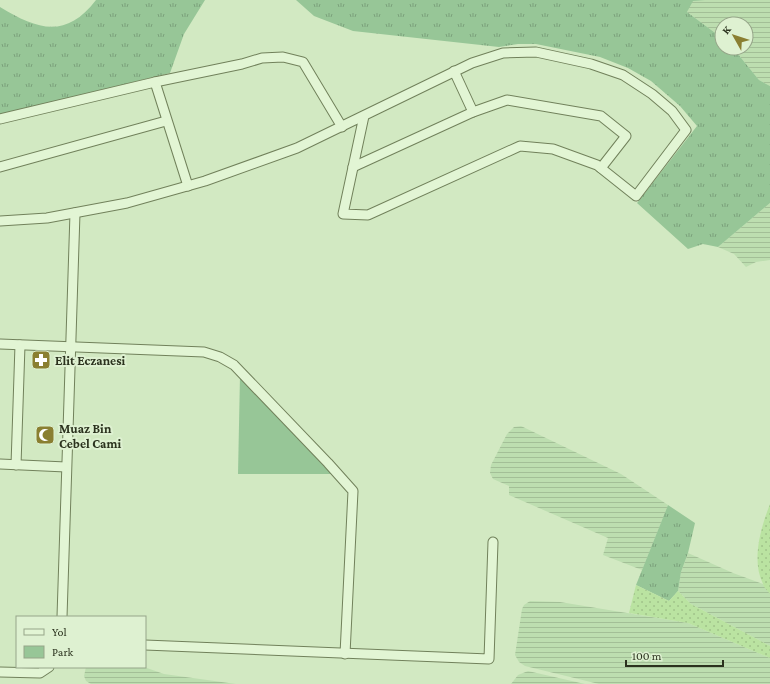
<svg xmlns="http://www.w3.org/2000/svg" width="770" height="684" viewBox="0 0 770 684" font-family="'Crimson Pro',serif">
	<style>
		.farmland { fill: url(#farmland-rules) }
		.grass { fill: url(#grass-tufts) }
		.sand { fill: url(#sand-dots) }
		.park { fill: #97c697 }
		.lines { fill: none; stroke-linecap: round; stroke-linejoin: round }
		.minor-casing { stroke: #71815b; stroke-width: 11 }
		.minor { stroke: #e2f5d4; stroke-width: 9 }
		.labels { text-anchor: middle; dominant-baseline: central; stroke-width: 4; stroke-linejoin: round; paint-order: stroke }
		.poi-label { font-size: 13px; font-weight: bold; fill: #2b321e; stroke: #def1d1; text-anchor: start }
	</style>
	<defs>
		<pattern id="farmland-rules" width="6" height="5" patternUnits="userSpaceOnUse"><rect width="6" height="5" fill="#bddeb0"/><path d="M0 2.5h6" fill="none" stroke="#a3bf97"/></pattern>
		<pattern id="grass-tufts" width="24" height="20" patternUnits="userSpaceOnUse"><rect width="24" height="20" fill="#97c697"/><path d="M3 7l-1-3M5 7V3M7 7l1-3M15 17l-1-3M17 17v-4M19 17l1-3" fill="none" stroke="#7ba17b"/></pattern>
		<pattern id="sand-dots" width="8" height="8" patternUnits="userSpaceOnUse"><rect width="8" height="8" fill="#bae3a1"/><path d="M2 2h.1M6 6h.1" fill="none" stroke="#a0c38a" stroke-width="1.8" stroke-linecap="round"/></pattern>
	</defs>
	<rect width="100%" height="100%" fill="#d2e9c2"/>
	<g class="farmland">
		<path d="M692,0H770V86L759,80L733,48H746V24H722V38L687,12Z"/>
		<path d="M770,203V260L756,262L746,267L734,254L718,247Z"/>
		<path d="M521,426L621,474L668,505L642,570L603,555L608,538L509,495V486L493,479L490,473L491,465L507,434L514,427Z"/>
		<path d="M688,553L733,573L763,584L770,594V646L691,604L678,591L681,572Z"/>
		<path d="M530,601L560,602L688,623L770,658V684H599L525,666L519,662L515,655L522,609L524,605Z"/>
		<path d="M86,667H144L164,674L236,684H91L86,681L84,676Z"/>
		<path d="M528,671L585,684H511L518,675Z"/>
	</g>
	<g class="grass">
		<path d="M96,0H205L184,34L170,73L0,115V7C38,30 66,39 96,0Z"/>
		<path d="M296,0H705L693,1L687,12L722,38V48H733L759,80L770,86V203L718,247L703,244L688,249L637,203L697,126L680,106L651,81L628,68L600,57L536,44H518L499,47L353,31L314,16Z"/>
		<path d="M668,505L695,523L688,553L681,572L678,591L669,601L636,585Z"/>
	</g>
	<g class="sand">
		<path d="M770,504V594C768,591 764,588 763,584C751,560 761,527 770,504Z"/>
		<path d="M636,585L669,601L678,591L691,604L770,646V658L688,623L629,613Z"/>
	</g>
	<path class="park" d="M240,376L332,474H238Z"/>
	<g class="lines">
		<defs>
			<g id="minor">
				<path d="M454,71L473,112"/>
				<path d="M155,82L188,186"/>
				<path d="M0,119L155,82L242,64L262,58L283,57L303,62L342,127"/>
				<path d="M0,167L166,121"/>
				<path d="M353,167L473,112L507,100L601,116L626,136L601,168"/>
				<path d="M0,221L47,218L127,203L205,181L297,148L472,63L503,53L536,52L591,64L623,75L652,94L672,111L686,130L636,196L597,165L553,149L520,146L368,215L343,214L364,116"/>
				<path d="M0,344L204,352L220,357L234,365L328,463L353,491L345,654"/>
				<path d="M0,464L66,467"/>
				<path d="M16,465L20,345"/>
				<path d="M62,617L75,213"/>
				<path d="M145,645L489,659L493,542"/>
				<path d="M0,672L40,673L49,667"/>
			</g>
		</defs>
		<use href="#minor" class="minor-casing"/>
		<use href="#minor" class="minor"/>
	</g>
	<defs>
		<symbol id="pharmacy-square" viewBox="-11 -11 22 22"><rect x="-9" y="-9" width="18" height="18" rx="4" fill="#8a7f31" stroke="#def1d1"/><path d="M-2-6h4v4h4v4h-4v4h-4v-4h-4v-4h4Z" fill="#fff"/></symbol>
		<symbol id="mosque-square" viewBox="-11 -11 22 22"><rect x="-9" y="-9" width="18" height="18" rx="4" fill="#8a7f31" stroke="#def1d1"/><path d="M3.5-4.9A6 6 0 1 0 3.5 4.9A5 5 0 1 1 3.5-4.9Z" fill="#fff"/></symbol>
	</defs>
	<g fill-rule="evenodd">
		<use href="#pharmacy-square" x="30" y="349" width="22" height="22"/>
		<use href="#mosque-square" x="34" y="424" width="22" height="22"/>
	</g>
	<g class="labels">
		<g class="poi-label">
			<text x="55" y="360">Elit Eczanesi</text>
			<text x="59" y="428">Muaz Bin<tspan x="59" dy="15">Cebel Cami</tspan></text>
		</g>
	</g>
	<rect x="16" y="616" width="130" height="52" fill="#def1d1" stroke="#96a589"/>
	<rect x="24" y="629" width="20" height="6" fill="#e2f5d4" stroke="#96a589"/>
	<text x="52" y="636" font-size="12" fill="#2b321e">Yol</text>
	<rect x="24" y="646" width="20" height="12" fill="#97c697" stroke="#96a589"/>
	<text x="52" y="656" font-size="12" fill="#2b321e">Park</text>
	<g transform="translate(734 36) rotate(309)"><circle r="19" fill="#def1d1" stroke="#96a589"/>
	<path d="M0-3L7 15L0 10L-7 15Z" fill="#8a7f31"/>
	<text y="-6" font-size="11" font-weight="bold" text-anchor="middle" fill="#2b321e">K</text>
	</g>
	<path d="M626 660v6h97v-6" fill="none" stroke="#2b321e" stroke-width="2"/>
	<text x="632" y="660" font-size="12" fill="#2b321e" stroke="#def1d1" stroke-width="3" paint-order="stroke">100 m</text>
</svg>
